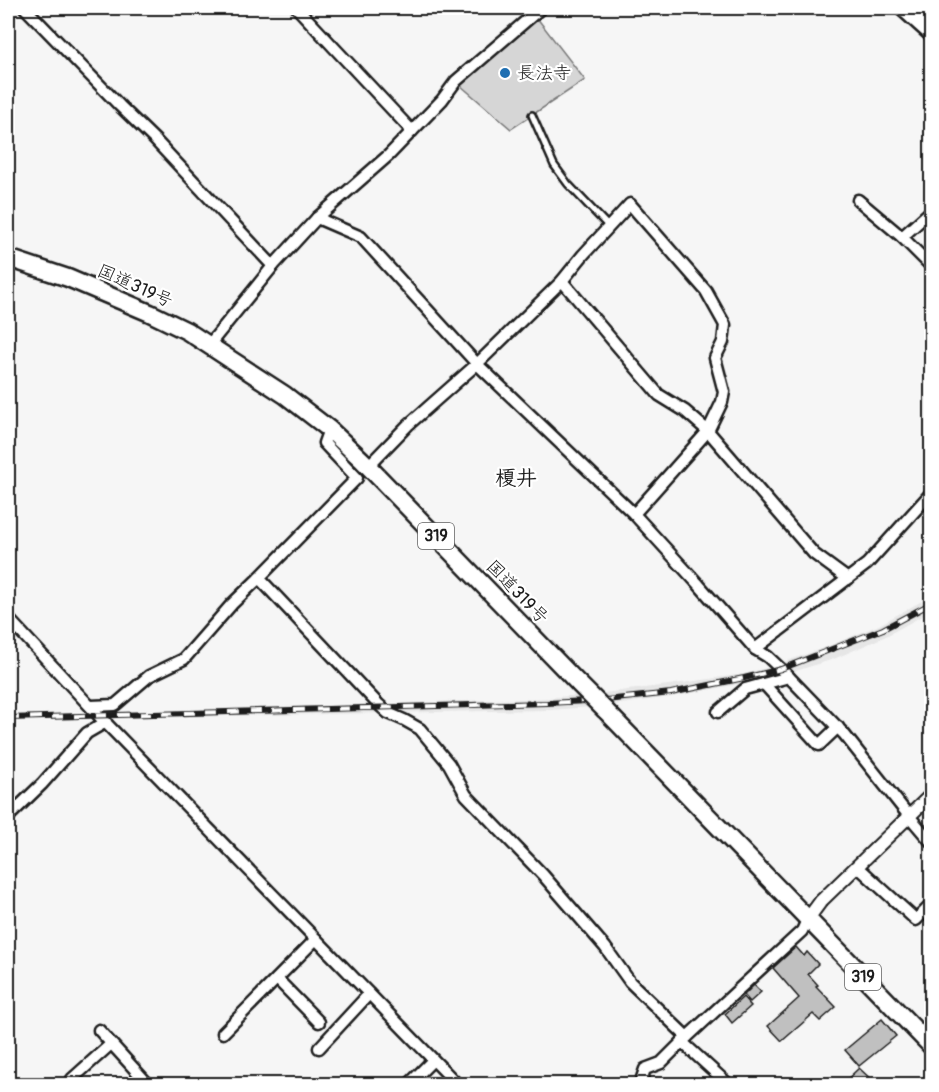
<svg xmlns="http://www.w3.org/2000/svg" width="939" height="1092" viewBox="0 0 939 1092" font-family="Pangolin,'Klee One',sans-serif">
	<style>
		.built { fill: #e6e6e6 }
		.green { fill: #d6d6d6; stroke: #797979; stroke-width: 1.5 }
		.building { fill: #c0c0c0; stroke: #1c1c1c; stroke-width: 1.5 }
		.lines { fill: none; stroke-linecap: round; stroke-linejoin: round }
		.service-casing { stroke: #1c1c1c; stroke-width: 10 }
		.minor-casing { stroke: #1c1c1c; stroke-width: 15 }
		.tertiary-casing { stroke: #1c1c1c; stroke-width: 16 }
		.primary-casing { stroke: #1c1c1c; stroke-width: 20 }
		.trunk-casing { stroke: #1c1c1c; stroke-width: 21 }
		.service { stroke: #fff; stroke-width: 5 }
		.minor { stroke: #fff; stroke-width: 10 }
		.tertiary { stroke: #fff; stroke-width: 12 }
		.primary { stroke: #fff; stroke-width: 15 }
		.trunk { stroke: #fff; stroke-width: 16 }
		.rail-casing { stroke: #1c1c1c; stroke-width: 6 }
		.rail { stroke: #fff; stroke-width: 4; stroke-dasharray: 11; stroke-linecap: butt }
		.trunk-bridge-casing { stroke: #1c1c1c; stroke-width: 21; stroke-linecap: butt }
		.trunk-bridge { stroke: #fff; stroke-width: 16 }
		.poi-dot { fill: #1f6fb2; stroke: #fff; stroke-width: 2 }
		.labels { text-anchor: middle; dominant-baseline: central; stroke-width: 4.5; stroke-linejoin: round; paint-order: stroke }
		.shield { fill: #fff; stroke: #606060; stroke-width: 1.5 }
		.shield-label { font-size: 16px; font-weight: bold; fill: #1c1c1c }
		.poi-label { font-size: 18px; fill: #1c1c1c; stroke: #fff; text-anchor: start }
		.street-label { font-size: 18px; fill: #1c1c1c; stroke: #fff }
		.quarter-label { font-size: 21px; font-weight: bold; fill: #1c1c1c; stroke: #fff }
	</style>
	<rect width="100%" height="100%" fill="#f6f6f6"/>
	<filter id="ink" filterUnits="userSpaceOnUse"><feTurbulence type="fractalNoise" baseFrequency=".0167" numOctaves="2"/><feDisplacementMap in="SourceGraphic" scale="12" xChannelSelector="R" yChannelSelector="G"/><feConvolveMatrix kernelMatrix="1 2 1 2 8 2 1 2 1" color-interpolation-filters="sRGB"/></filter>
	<g filter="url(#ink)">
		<path class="built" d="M931,596V611L886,636L834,659L786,674L734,685L671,697L606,706L549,710L109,718L8,721V715L378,704L547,698L604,693L668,685L744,674L776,665L829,646L879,625Z"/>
		<path class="green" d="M537,18L585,80L511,129L460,85Z"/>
		<g class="building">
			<path d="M796,947L804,956L807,952L818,964L808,974L818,985L816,986L836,1007L820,1021L813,1014L782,1041L768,1026L799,998L773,968Z"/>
			<path d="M754,985L761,992L750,1002L744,995Z"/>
			<path d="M743,997L751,1006L732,1023L725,1014Z"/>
			<path d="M882,1019L896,1036L859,1066L845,1050Z"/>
			<path d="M859,1068L876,1084H842Z"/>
		</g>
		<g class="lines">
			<defs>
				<path id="service" d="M532,115L554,165L568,184L609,227"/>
				<g id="minor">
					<path d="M25,8L120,106L155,140L273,266"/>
					<path d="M297,8L412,131"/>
					<path d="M858,200L902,237L932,267"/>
					<path d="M317,218L361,237L477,364L634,514L699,585L755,649L768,657L786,674L844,734L909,816L932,843"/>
					<path d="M902,237L932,210"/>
					<path d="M562,281L659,395L685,411L708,431L814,554L848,579"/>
					<path d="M209,345L273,266L317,218L389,155L442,100L456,81L541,8"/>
					<path d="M374,460L408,425L477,364L562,281L583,255L630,204L706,291L725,325L723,342L715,358L724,392L722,402L708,431L634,514"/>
					<path d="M259,578L357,478L324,443L329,429"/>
					<path d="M8,618L99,716L457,1084"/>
					<path d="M755,649L867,564L932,492"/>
					<path d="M764,684L819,745L838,727"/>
					<path d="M91,706L115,705L149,676L184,659L232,604L259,578L378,704L388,713L404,720L420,729L449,764L466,795L543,875L605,947L630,982L687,1037L802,931L807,920"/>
					<path d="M718,712L745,689L789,677"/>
					<path d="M8,817L42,784L87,733L106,722"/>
					<path d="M857,866L916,920L932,904"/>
					<path d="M277,979L319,1022"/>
					<path d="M99,1030L148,1084"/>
					<path d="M223,1033L316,939"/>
					<path d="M682,1042L728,1084"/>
					<path d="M319,1048L369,994"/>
					<path d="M72,1079L111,1044"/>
					<path d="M409,1084L433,1060"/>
					<path d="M640,1084L645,1069L661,1063L687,1037"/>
				</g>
				<path id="tertiary" d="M807,920L821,901L932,794"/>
				<path id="primary" d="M903,8L932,34"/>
				<g id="trunk">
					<path d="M8,258L68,278L150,313L187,331L285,395L329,429L362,460L579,684"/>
					<path d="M605,710L932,1047"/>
				</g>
			</defs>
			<use href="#service" class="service-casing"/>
			<use href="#minor" class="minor-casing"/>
			<use href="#tertiary" class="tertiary-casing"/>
			<use href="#primary" class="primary-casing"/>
			<use href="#trunk" class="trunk-casing"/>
			<use href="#service" class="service"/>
			<use href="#minor" class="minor"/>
			<use href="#tertiary" class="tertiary"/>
			<use href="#primary" class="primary"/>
			<use href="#trunk" class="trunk"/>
			<defs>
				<path id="rail" d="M8,718L547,703L606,700L671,693L744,678L781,669L883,629L932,603"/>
			</defs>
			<use href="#rail" class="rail-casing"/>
			<use href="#rail" class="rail"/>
			<defs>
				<path id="trunk-bridge" d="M579,684L605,710"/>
			</defs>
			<use href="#trunk-bridge" class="trunk-bridge-casing"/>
			<use href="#trunk-bridge" class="trunk-bridge"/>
		</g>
	</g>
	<circle class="poi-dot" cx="505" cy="73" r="6"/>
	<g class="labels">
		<g class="shield">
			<rect x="418" y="523" width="36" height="26" rx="4.5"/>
			<rect x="845" y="964" width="36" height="26" rx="4.5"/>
		</g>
		<g class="shield-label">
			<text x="436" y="536">319</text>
			<text x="863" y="977">319</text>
		</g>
		<g class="poi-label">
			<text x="517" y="73">長法寺</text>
		</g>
		<g class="street-label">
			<text transform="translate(135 286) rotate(24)">国道319号</text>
			<text transform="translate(517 592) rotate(46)">国道319号</text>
		</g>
		<g class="quarter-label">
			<text x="516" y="478">榎井</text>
		</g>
	</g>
	<rect width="939" height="1092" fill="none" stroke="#fff" stroke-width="30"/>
	<rect x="15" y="15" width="909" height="1062" fill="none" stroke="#1c1c1c" stroke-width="2" filter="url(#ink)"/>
</svg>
